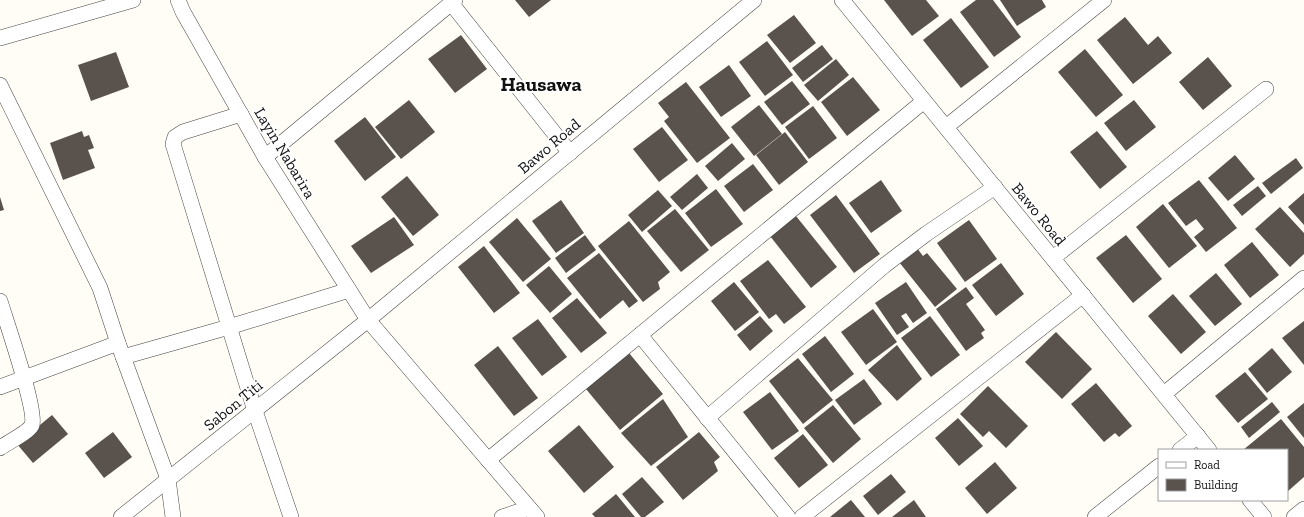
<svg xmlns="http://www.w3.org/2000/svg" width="1304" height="517" viewBox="0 0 1304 517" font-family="'Zilla Slab',serif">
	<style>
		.building { fill: #5a524d }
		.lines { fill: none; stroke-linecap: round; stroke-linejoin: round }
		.street-casing { stroke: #444; stroke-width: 16 }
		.street { stroke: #fff; stroke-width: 15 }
		.labels { text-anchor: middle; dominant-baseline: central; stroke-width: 4; stroke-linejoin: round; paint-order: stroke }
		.street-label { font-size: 16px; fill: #111; stroke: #fff }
		.district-label { font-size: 20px; font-weight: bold; fill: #111; stroke: #fff }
	</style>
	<rect width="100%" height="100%" fill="#fffdf5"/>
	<g class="building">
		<path d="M515,0H551L529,17Z"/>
		<path d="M884,0H926L939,16L912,36Z"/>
		<path d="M976,0H993L1021,37L994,57L960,12Z"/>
		<path d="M1000,0H1042L1046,7L1017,26Z"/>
		<path d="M794,15L816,43L790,63L767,35Z"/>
		<path d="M1125,17L1148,45L1158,36L1172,53L1133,84L1097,40Z"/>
		<path d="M951,18L989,67L961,88L923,40Z"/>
		<path d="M461,35L487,69L455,93L428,59Z"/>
		<path d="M767,41L793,75L765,96L739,62Z"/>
		<path d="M822,45L833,59L803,82L792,68Z"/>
		<path d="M1085,49L1123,95L1096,117L1058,72Z"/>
		<path d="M116,52L129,87L91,101L78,65Z"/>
		<path d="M1208,57L1232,86L1203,110L1179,82Z"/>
		<path d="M836,59L849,75L818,101L804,85Z"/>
		<path d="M729,65L751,96L721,117L699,87Z"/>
		<path d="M853,77L880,110L847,136L821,102Z"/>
		<path d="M792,81L810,104L782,125L764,102Z"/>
		<path d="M686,82L730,138L697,163L664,121L669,117L658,103Z"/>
		<path d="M409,100L435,132L401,159L375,127Z"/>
		<path d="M1134,100L1156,127L1126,151L1104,123Z"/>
		<path d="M759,105L782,134L754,156L731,127Z"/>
		<path d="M813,106L837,138L809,159L785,127Z"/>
		<path d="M365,117L396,157L365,181L334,141Z"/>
		<path d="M662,127L688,160L659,182L633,149Z"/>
		<path d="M82,131L84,137L89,135L94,148L88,150L95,168L63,180L50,143Z"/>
		<path d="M1097,131L1127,167L1100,189L1070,152Z"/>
		<path d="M785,132L808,162L779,185L756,155Z"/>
		<path d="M732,143L745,159L718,181L705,166Z"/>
		<path d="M1235,155L1255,179L1228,201L1208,178Z"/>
		<path d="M1296,158L1303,168L1271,194L1262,183Z"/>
		<path d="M753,164L773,190L744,212L724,186Z"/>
		<path d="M697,174L708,188L682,210L670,197Z"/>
		<path d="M407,176L439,215L413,236L381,197Z"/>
		<path d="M881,180L902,211L871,233L849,203Z"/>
		<path d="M1199,180L1237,228L1206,252L1194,237L1204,229L1196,219L1186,226L1168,203Z"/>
		<path d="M1258,186L1266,196L1242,216L1233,205Z"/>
		<path d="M716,189L743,224L711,247L685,213Z"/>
		<path d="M658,190L672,206L642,232L628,215Z"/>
		<path d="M1304,193V225L1288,207Z"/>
		<path d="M836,195L880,254L854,273L810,215Z"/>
		<path d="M0,197L4,210L0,211Z"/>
		<path d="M561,200L584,233L556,253L532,221Z"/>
		<path d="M1163,204L1197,246L1169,268L1136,227Z"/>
		<path d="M1280,207L1304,233V254L1290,267L1255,229Z"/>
		<path d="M675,209L709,250L681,272L647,231Z"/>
		<path d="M796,216L837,267L811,288L770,236Z"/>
		<path d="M394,217L414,245L371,273L351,246Z"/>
		<path d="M517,218L551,259L523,282L489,242Z"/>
		<path d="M969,220L997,259L965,282L937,243Z"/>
		<path d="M629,221L670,272L658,282L660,289L643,302L598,246Z"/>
		<path d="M585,235L596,250L566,273L555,258Z"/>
		<path d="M1126,235L1162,279L1133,303L1096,258Z"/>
		<path d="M1252,242L1279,275L1250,298L1224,265Z"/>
		<path d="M484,246L520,293L494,313L458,267Z"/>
		<path d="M917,248L923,256L927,253L957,289L935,307L899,262Z"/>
		<path d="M599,253L638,301L629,308L623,300L600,319L567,278Z"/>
		<path d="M768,260L806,307L784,324L776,314L769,319L740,281Z"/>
		<path d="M1001,263L1024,294L996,316L972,285Z"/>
		<path d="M549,266L572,294L550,313L526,285Z"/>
		<path d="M1216,273L1242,304L1215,326L1189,296Z"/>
		<path d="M734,282L759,312L735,331L711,301Z"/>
		<path d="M906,282L927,313L913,323L906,313L901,316L909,327L897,335L875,303Z"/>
		<path d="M966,287L974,298L966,304L985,330L981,333L984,338L966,351L936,309Z"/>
		<path d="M1173,294L1206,332L1181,354L1148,316Z"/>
		<path d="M577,298L607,333L581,353L552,318Z"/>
		<path d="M873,309L897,342L866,365L841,332Z"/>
		<path d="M760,316L773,331L750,351L737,335Z"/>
		<path d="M930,316L960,355L931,377L901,338Z"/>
		<path d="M538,319L567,357L542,376L512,338Z"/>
		<path d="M1304,321V365L1282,338Z"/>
		<path d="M1056,332L1092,369L1062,399L1025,362Z"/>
		<path d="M825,336L854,374L831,392L802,354Z"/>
		<path d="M897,345L922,379L897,401L868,370Z"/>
		<path d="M498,346L538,398L514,416L474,365Z"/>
		<path d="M1272,348L1292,372L1267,393L1248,369Z"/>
		<path d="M629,353L663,394L620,430L586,389Z"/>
		<path d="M798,358L833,400L803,424L769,381Z"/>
		<path d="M1245,372L1268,399L1238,423L1215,396Z"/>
		<path d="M864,379L882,404L854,425L835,400Z"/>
		<path d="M1096,383L1132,426L1119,437L1115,433L1104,442L1071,404Z"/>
		<path d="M988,386L1028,426L1006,448L989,431L983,437L960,414Z"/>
		<path d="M770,392L799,431L772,450L743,412Z"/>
		<path d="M663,399L688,437L651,466L621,433Z"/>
		<path d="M1272,402L1280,412L1249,438L1241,427Z"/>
		<path d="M1304,403V438L1287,417Z"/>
		<path d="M833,405L861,439L833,463L804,428Z"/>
		<path d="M52,415L68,434L33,463L17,444Z"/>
		<path d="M958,418L983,446L959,466L935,438Z"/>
		<path d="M1281,419L1304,447V477L1287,492V450H1243Z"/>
		<path d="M579,425L614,467L584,493L548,451Z"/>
		<path d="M113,432L132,457L104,478L85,453Z"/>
		<path d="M699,432L720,457L714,462L718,471L683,500L656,467Z"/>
		<path d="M803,434L828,465L799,488L774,458Z"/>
		<path d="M995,462L1017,488L987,514L965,488Z"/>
		<path d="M891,474L906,492L878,515L863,496Z"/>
		<path d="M642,477L664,502L645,517H641L622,494Z"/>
		<path d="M616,494L635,517H595L592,514Z"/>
		<path d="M851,500L865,517H830Z"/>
		<path d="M914,500L926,517H892Z"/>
	</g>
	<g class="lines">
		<defs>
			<g id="street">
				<path d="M178,0L183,12L265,157L368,320L537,517"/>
				<path d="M842,0L1209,450"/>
				<path d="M451,3L570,153"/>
				<path d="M0,38L133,0"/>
				<path d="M0,85L100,288L118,343"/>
				<path d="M241,114L183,132L175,137L173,144L255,411L291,517"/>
				<path d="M946,127L1104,0"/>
				<path d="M265,157L455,0"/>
				<path d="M1053,258L1266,89"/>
				<path d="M0,301C6,321 37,410 32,425C29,432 7,443 0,448"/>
				<path d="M640,335L788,517"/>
				<path d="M123,357L229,327L349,290"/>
				<path d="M0,387L118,343L168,479L173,517"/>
				<path d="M1164,394L1304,278"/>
				<path d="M707,418L885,265L926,234L995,187"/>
				<path d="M1180,450L1198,436"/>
				<path d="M488,460L924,101"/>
				<path d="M1250,500L1264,517"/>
				<path d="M121,517L368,320L754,0"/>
				<path d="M502,517L529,508"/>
				<path d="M802,517L1083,295"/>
				<path d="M1095,517L1159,466"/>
				<path d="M1294,517L1304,509"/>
			</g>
		</defs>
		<use href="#street" class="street-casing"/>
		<use href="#street" class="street"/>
	</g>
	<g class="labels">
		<g class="street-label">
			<text transform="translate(549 146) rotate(-40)">Bawo Road</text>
			<text transform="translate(285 153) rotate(59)">Layin Nabarira</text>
			<text transform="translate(1039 214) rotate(51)">Bawo Road</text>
			<text transform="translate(233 405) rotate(-39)">Sabon Titi</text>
		</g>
		<g class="district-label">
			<text x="541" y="84">Hausawa</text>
		</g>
	</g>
	<rect x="1158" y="449" width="130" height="52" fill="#ffffff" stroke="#a0a0a0"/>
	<rect x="1166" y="462" width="20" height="6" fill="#ffffff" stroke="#a0a0a0"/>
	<text x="1194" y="469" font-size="12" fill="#111111">Road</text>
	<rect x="1166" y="479" width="20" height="12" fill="#5a524d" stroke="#a0a0a0"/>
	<text x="1194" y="489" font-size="12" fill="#111111">Building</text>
</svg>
